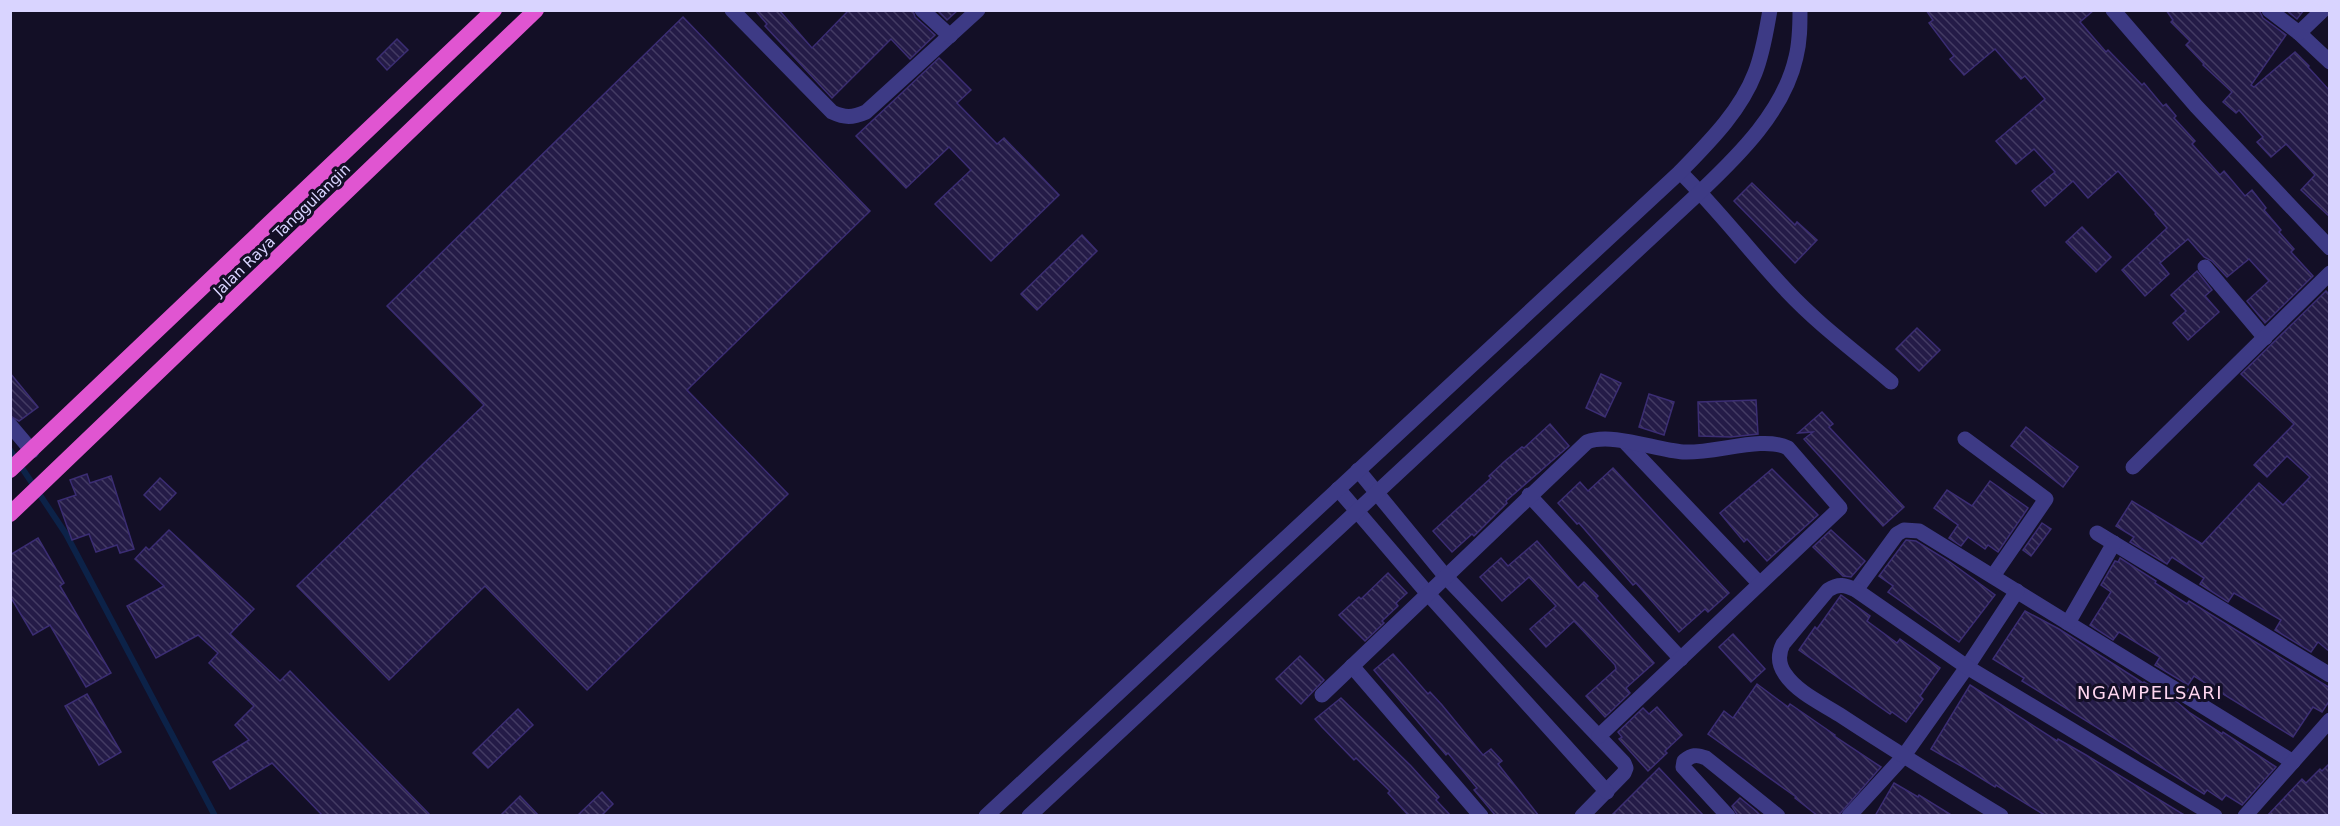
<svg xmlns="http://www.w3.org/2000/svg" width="2340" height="826" viewBox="0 0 2340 826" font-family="'DejaVu Sans',sans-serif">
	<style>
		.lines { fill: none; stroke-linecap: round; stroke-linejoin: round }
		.stream { stroke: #0c2248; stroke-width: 6 }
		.building { fill: url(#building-back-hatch); stroke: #3b2d73; stroke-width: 1.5 }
		.minor { stroke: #3d3a85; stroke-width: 15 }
		.tertiary { stroke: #3d3a85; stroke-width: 15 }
		.trunk { stroke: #e055d1; stroke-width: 16 }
		.labels { text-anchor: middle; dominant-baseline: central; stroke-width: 6; stroke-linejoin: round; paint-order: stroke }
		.street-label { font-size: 15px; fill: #d9d4ff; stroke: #130f26 }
		.quarter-label { font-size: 18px; letter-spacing: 1.5px; fill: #ffd6f0; stroke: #130f26 }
	</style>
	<defs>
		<pattern id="building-back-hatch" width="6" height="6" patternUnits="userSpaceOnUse" patternTransform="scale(1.5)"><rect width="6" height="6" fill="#241b47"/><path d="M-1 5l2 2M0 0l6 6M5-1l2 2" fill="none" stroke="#433b63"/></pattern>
	</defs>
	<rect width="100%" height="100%" fill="#130f26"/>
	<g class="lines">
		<path class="stream" d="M10,450L66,534L215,816"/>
	</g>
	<g class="building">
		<path d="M755,10H779L812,48L849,10H913L915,17L935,35L910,59L891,39L832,98L765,26L767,24Z"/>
		<path d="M937,10H958L947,20Z"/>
		<path d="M1926,10H2094L2080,22L2106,52L2108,50L2142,85L2144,83L2163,106L2166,104L2176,116L2174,118L2195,141L2192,144L2220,175L2224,171L2245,196L2252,190L2266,208L2264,210L2281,230L2279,232L2294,249L2291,252L2313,276L2265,323L2247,301L2269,281L2249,259L2227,277L2212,261L2204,257L2188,239L2160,263L2169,274L2145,296L2122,270L2167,228L2155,214L2156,213L2118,171L2088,198L2073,181L2045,206L2032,191L2055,172L2034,149L2016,164L1996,141L2045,99L2025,76L2021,79L1995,49L1964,75L1950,59L1954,56L1929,23L1933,20Z"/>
		<path d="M2166,10H2259L2263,18L2286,35L2251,85L2254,87L2295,52L2309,66L2308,67L2330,91V217L2301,190L2315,175L2286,144L2271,157L2257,142L2263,137L2239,110L2236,113L2223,102L2232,92L2203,65L2204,64L2186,45L2190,41L2171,22L2173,20Z"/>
		<path d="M2286,10H2304L2297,19Z"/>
		<path d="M683,17L870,211L687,390L788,494L587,690L485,586L389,680L297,586L484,405L387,306Z"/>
		<path d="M397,39L408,50L387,70L377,59Z"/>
		<path d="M939,58L971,90L957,103L997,144L1004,138L1059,195L991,261L935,204L971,170L949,147L906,188L856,136Z"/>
		<path d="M1752,183L1795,225L1797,222L1817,240L1795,263L1734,201Z"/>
		<path d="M2082,227L2111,257L2096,272L2066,242Z"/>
		<path d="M1082,235L1097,251L1037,310L1021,294Z"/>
		<path d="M2197,271L2212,290L2205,296L2219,312L2188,340L2173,323L2186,311L2171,295Z"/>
		<path d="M2326,291L2330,295V652L2318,642L2311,652L2275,630L2281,620L2234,593L2228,602L2200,584L2204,578L2172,557L2167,564L2130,542L2134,537L2116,526L2132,501L2202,544L2259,483L2283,505L2310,477L2287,456L2267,477L2254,465L2294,424L2241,374Z"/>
		<path d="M1917,328L1940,350L1919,371L1896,349Z"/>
		<path d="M10,373L38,407L19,421L10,416Z"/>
		<path d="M1601,374L1621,383L1605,417L1586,408Z"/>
		<path d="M1649,394L1674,402L1664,435L1639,427Z"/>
		<path d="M1756,400L1758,434L1731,437L1699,436L1698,402Z"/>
		<path d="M1822,412L1833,424L1829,427L1904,507L1883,526L1804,439L1813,432L1798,433Z"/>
		<path d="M1550,424L1569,446L1506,501L1507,503L1474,536L1472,534L1452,552L1433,531L1491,478L1489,476L1505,461L1522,447L1524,448Z"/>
		<path d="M2026,427L2078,467L2063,487L2011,446Z"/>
		<path d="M1613,468L1729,593L1708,612L1705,609L1679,632L1636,583L1633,585L1579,523L1577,524L1558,503L1580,482L1588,491Z"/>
		<path d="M1772,469L1818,515L1767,561L1747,539L1744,542L1720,513Z"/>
		<path d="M87,474L90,483L111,476L134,549L120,553L117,545L96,552L89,534L72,540L58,501L76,495L70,480Z"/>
		<path d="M160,478L176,493L160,510L144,495Z"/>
		<path d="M1990,481L2028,508L1998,552L1988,545L1985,549L1968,537L1961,546L1949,538L1958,525L1934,508L1947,490L1972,506Z"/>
		<path d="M2042,523L2051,529L2031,556L2023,550Z"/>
		<path d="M169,530L254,609L230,634L280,681L290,671L431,816H323L272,763L230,789L213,762L249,740L235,725L254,706L209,663L218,653L198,635L156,658L127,606L164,586L135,559L146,547L149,550Z"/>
		<path d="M1831,530L1865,561L1851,577L1843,576L1813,547Z"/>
		<path d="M38,538L64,583L60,586L111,673L86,687L50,625L33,635L10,596V555Z"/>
		<path d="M1906,540L1916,541L1950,562L1995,595L1959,642L1888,592L1893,586L1879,576Z"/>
		<path d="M1537,541L1578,588L1584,582L1598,596L1596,598L1654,663L1626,688L1630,693L1605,717L1586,696L1616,669L1615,665L1574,621L1546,647L1530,629L1556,606L1529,577L1502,601L1480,577L1501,558L1508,566Z"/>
		<path d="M2120,558L2156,581L2155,583L2187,604L2189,601L2330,688V700L2322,712L2313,707L2293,737L2194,676L2188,685L2155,665L2160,657L2119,632L2113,640L2090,625L2111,592L2101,585L2115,561L2118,562Z"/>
		<path d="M1388,573L1407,593L1396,603L1398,606L1382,621L1384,623L1365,641L1339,615L1359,597L1361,599Z"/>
		<path d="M1841,595L1870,616L1867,621L1897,643L1900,639L1940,668L1920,696L1923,699L1906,722L1892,712L1890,714L1799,650L1815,627L1817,629Z"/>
		<path d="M2025,611L2059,629L2143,683L2144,682L2177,702L2190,713L2222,734L2223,732L2276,767L2242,805L2226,795L2222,800L2207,790L2204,794L2022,681L2024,678L1993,659Z"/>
		<path d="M1733,634L1765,669L1751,682L1719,647Z"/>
		<path d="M1393,654L1428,694L1430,692L1442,705L1483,755L1491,749L1502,761L1498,764L1539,816H1496L1474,790L1477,788L1448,753L1446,755L1374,670Z"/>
		<path d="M1300,656L1324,680L1301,704L1276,679Z"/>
		<path d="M1757,684L1788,707L1790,704L1835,735L1834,736L1881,767L1838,816H1818L1795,798L1796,797L1708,734L1724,711L1733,718Z"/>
		<path d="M1970,685L2057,741L2058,739L2086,755L2186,816H2046L1996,785L1995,787L1963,767L1945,757L1931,749Z"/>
		<path d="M87,694L121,752L99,765L65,706Z"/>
		<path d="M1341,698L1411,766L1439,797L1436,800L1451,816H1409L1388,793L1390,791L1356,758L1354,760L1322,727L1315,719Z"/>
		<path d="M1657,707L1682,735L1665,751L1667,753L1648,771L1619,739L1622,737L1618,732L1643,708L1649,714Z"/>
		<path d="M518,709L533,725L488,768L473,753Z"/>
		<path d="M2330,763V816H2267L2302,779L2306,783L2320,769L2322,771Z"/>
		<path d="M1659,768L1704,816H1611Z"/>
		<path d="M1894,783L1918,797L1919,795L1953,816H1875Z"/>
		<path d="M602,792L613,804L601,816H577Z"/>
		<path d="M520,796L539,816H500Z"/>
		<path d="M1740,798L1756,811L1761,816H1738L1732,806Z"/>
	</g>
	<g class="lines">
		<g class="minor">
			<path d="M732,10L832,112C845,118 852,118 866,112L978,10"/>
			<path d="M922,10L950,36"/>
			<path d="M2269,10L2299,33L2330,62"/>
			<path d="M2299,33L2323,10"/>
			<path d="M1680,172C1718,209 1750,252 1787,291C1819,325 1856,352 1891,382"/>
			<path d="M2205,267L2265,338"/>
			<path d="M10,425L32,451"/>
			<path d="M1965,439L2046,499L1993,576"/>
			<path d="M1625,442L1759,583"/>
			<path d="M2133,467L2330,273"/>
			<path d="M1358,470L1446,577L1624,763L1626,768L1624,773L1582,816"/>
			<path d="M1338,489L1429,595L1607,792"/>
			<path d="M1529,495L1681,659"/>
			<path d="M2097,533L2330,675"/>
			<path d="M1856,590L1897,534L1904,530L1919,531L2293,762"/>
			<path d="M2068,623L2114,543"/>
			<path d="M1352,666L1481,816"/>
			<path d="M1322,695L1587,442C1611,432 1656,450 1683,452C1715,454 1763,435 1788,448L1840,508L1599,736"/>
			<path d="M986,816L1680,172C1708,143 1740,112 1755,73C1763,53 1766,32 1770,10"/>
			<path d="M1029,816L1700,192C1739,155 1784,111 1796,57C1800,41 1800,26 1800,10"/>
			<path d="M1728,816L1683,767L1684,761C1692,755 1696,754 1706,758L1778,816"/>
			<path d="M1849,816L1903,757L1967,667L2017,591"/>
			<path d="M2001,816C1947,783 1893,750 1840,715C1821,703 1797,692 1785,674C1778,664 1778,654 1783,644L1828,590C1839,583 1845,585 1856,590L1967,667L2215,816"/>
			<path d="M2245,816L2330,720"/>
		</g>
		<path class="tertiary" d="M2113,10L2196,106L2330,248"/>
		<g class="trunk">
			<path d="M10,470L494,10"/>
			<path d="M10,514L536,10"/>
		</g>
	</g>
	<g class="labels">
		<g class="street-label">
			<text transform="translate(282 230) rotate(-44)">Jalan Raya Tanggulangin</text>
		</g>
		<g class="quarter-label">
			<text x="2150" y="692">NGAMPELSARI</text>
		</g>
	</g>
	<rect width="2340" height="826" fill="none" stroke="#d9d4ff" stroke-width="24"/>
</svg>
